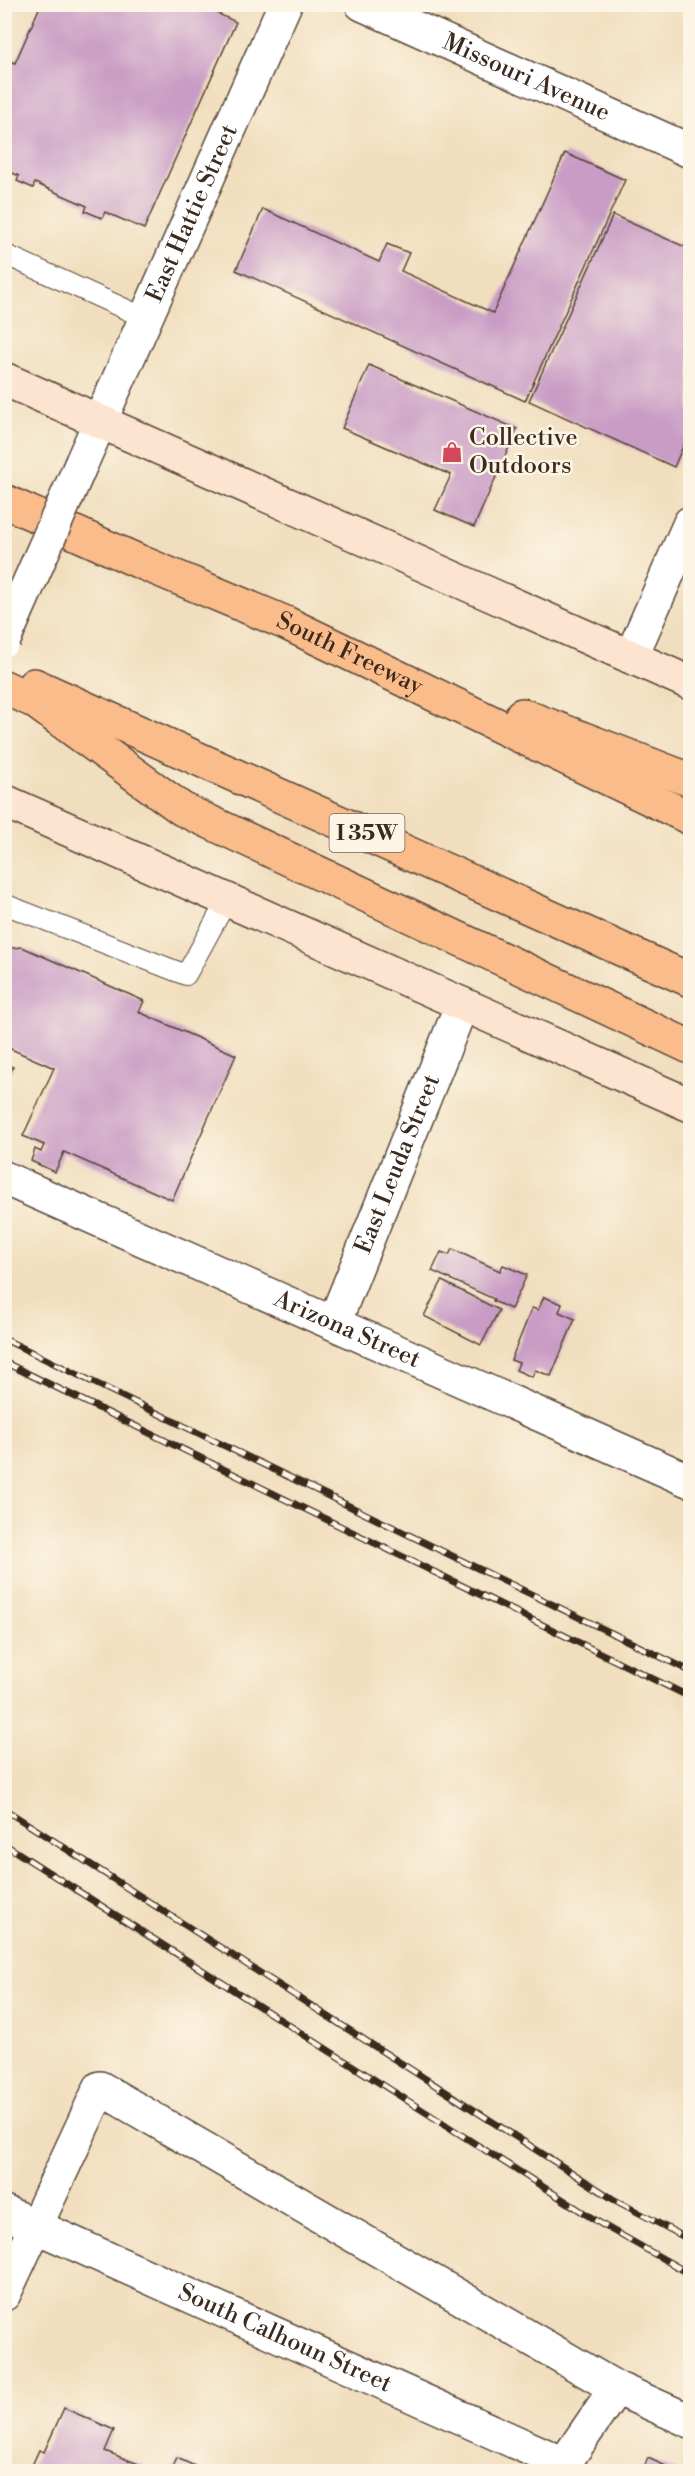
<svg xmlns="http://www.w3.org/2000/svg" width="695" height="2476" viewBox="0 0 695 2476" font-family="'Libre Bodoni',serif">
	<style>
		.building { fill: #c99cc5 }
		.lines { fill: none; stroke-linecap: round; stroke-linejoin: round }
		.service-casing { stroke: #564536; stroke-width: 22 }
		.minor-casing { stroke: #564536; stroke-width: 36 }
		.tertiary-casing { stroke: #564536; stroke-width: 36 }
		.secondary-casing { stroke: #564536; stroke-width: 36 }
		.motorway-casing { stroke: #564536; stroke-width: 36 }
		.service { stroke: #fff; stroke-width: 20 }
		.minor { stroke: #fff; stroke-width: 33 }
		.tertiary { stroke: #fff; stroke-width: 33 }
		.secondary { stroke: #fde4d1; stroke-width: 33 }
		.motorway { stroke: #fabc8b; stroke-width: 33 }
		.rail-casing { stroke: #3b2a1e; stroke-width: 7 }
		.rail { stroke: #fcf5e5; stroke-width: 4.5; stroke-dasharray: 14; stroke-linecap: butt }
		.tertiary-bridge-casing { stroke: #564536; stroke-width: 36; stroke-linecap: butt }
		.tertiary-bridge { stroke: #fff; stroke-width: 33 }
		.labels { text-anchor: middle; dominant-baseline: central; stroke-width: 5; stroke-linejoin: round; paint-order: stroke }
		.shield { fill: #fcf5e5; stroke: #75675a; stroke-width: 1.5 }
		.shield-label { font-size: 22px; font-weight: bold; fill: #3b2a1e }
		.street-label { font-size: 24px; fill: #3b2a1e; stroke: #fcf5e5 }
		.poi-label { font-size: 24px; fill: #3b2a1e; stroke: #fcf5e5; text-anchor: start }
	</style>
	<rect width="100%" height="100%" fill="#fcf5e5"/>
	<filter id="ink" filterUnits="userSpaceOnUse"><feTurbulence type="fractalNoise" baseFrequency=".0167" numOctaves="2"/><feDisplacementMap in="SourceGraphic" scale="12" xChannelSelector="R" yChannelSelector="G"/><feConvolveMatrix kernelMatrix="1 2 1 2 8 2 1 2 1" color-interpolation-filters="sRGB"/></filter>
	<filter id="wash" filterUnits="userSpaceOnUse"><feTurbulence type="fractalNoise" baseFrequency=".008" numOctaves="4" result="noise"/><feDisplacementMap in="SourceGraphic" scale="24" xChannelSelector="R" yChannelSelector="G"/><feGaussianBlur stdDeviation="1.35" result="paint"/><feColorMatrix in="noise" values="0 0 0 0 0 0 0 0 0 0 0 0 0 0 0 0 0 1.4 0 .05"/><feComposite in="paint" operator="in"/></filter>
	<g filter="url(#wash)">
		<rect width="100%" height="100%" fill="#f1debe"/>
		<g id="blocks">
			<g class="building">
				<path d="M41,4H197L236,22L144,229L105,212L102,218L85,211L87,206L35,183L33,188L17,181L19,176L4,169V59L15,63Z"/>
				<path d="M565,153L625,180L525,401L236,270L263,209L379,262L387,244L409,253L401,271L493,313Z"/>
				<path d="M613,215L685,247L690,234V430L674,467L529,401Z"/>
				<path d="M369,365L517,429L474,527L435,510L451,475L342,428Z"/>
				<path d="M22,947L144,1001L139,1012L236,1055L172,1200L64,1152L55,1172L31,1161L35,1149L41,1152L44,1145L23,1136L54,1068L4,1046V949Z"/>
				<path d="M4,1064L13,1067L4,1085Z"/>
				<path d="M452,1249L500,1271L503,1265L527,1275L511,1309L493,1301L494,1299L432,1271L441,1252L449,1255Z"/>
				<path d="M442,1281L499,1310L481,1345L424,1316Z"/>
				<path d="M544,1297L562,1304L559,1312L575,1319L551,1376L535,1370L532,1377L516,1370L519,1363L511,1360L532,1308L538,1310Z"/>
				<path d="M64,2408L114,2430L105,2451L151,2469L150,2472H29L39,2450L44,2452Z"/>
				<path d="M177,2458L208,2472H171Z"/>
				<path d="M648,2458L679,2472H642Z"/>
			</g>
		</g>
	</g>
	<g filter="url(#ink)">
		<use href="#blocks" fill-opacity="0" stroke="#564536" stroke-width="1.5"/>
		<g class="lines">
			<defs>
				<g id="service">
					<path d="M4,254L145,318"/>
					<path d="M4,904L186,975L227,900"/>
				</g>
				<g id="minor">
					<path id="s1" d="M362,4L690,151"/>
					<path d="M631,657L690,523"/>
					<path id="s2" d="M4,1178L690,1481"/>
					<path id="s3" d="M334,1323L462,1004"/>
					<path id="s4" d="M4,2212L564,2464"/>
					<path d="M4,2294L100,2088L616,2388L690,2421"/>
					<path d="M561,2472L564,2464L616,2388"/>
				</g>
				<g id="tertiary">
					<path id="s5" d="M82,462L285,4"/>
				</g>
				<g id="secondary">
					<path d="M4,379L690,683"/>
					<path d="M4,801L690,1105"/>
				</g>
				<g id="motorway">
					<path id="s6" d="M4,501L138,561L286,623L690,818"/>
					<path d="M34,685L690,980"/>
					<path d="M4,687L34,701L182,809L690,1047"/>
					<path d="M522,715L690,780"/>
				</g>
			</defs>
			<use href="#service" class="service-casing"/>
			<use href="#minor" class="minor-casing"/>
			<use href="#tertiary" class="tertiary-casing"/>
			<use href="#secondary" class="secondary-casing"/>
			<use href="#motorway" class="motorway-casing"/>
			<use href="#service" class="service"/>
			<use href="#minor" class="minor"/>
			<use href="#tertiary" class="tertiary"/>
			<use href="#secondary" class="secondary"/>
			<use href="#motorway" class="motorway"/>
			<defs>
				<g id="rail">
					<path d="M4,1339L690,1671"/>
					<path d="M4,1362L690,1697"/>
					<path d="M4,1809L613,2199L690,2240"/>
					<path d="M4,1844L603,2225L690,2274"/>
				</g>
			</defs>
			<use href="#rail" class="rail-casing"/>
			<use href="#rail" class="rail"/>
			<defs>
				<path id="tertiary-bridge" d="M4,640L82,462"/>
			</defs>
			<use href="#tertiary-bridge" class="tertiary-bridge-casing"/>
			<use href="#tertiary-bridge" class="tertiary-bridge"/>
		</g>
	</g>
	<defs>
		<symbol id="shop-bare" viewBox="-9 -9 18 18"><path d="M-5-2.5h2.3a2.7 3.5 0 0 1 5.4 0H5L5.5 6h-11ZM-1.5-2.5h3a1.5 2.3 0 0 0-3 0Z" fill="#d1495b" stroke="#fcf5e5" stroke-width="2.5" paint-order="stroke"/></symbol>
	</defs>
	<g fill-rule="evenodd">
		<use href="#shop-bare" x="437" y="437" width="30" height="30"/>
	</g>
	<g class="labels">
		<rect class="shield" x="329.5" y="814" width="75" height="38" rx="4.5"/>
		<g class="shield-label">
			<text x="367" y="833">I 35W</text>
		</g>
		<g class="street-label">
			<text stroke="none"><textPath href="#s1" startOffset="180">Missouri Avenue</textPath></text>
			<text stroke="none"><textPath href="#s5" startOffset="272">East Hattie Street</textPath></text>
			<text stroke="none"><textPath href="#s6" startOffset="378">South Freeway</textPath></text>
			<text stroke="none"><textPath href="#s3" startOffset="171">East Leuda Street</textPath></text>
			<text stroke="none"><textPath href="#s2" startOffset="375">Arizona Street</textPath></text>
			<text stroke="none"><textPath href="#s4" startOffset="308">South Calhoun Street</textPath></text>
		</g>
		<g class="poi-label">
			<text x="469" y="438">Collective<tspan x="469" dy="28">Outdoors</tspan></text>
		</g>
	</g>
	<rect width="695" height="2476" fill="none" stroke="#fcf5e5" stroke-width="24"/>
</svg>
